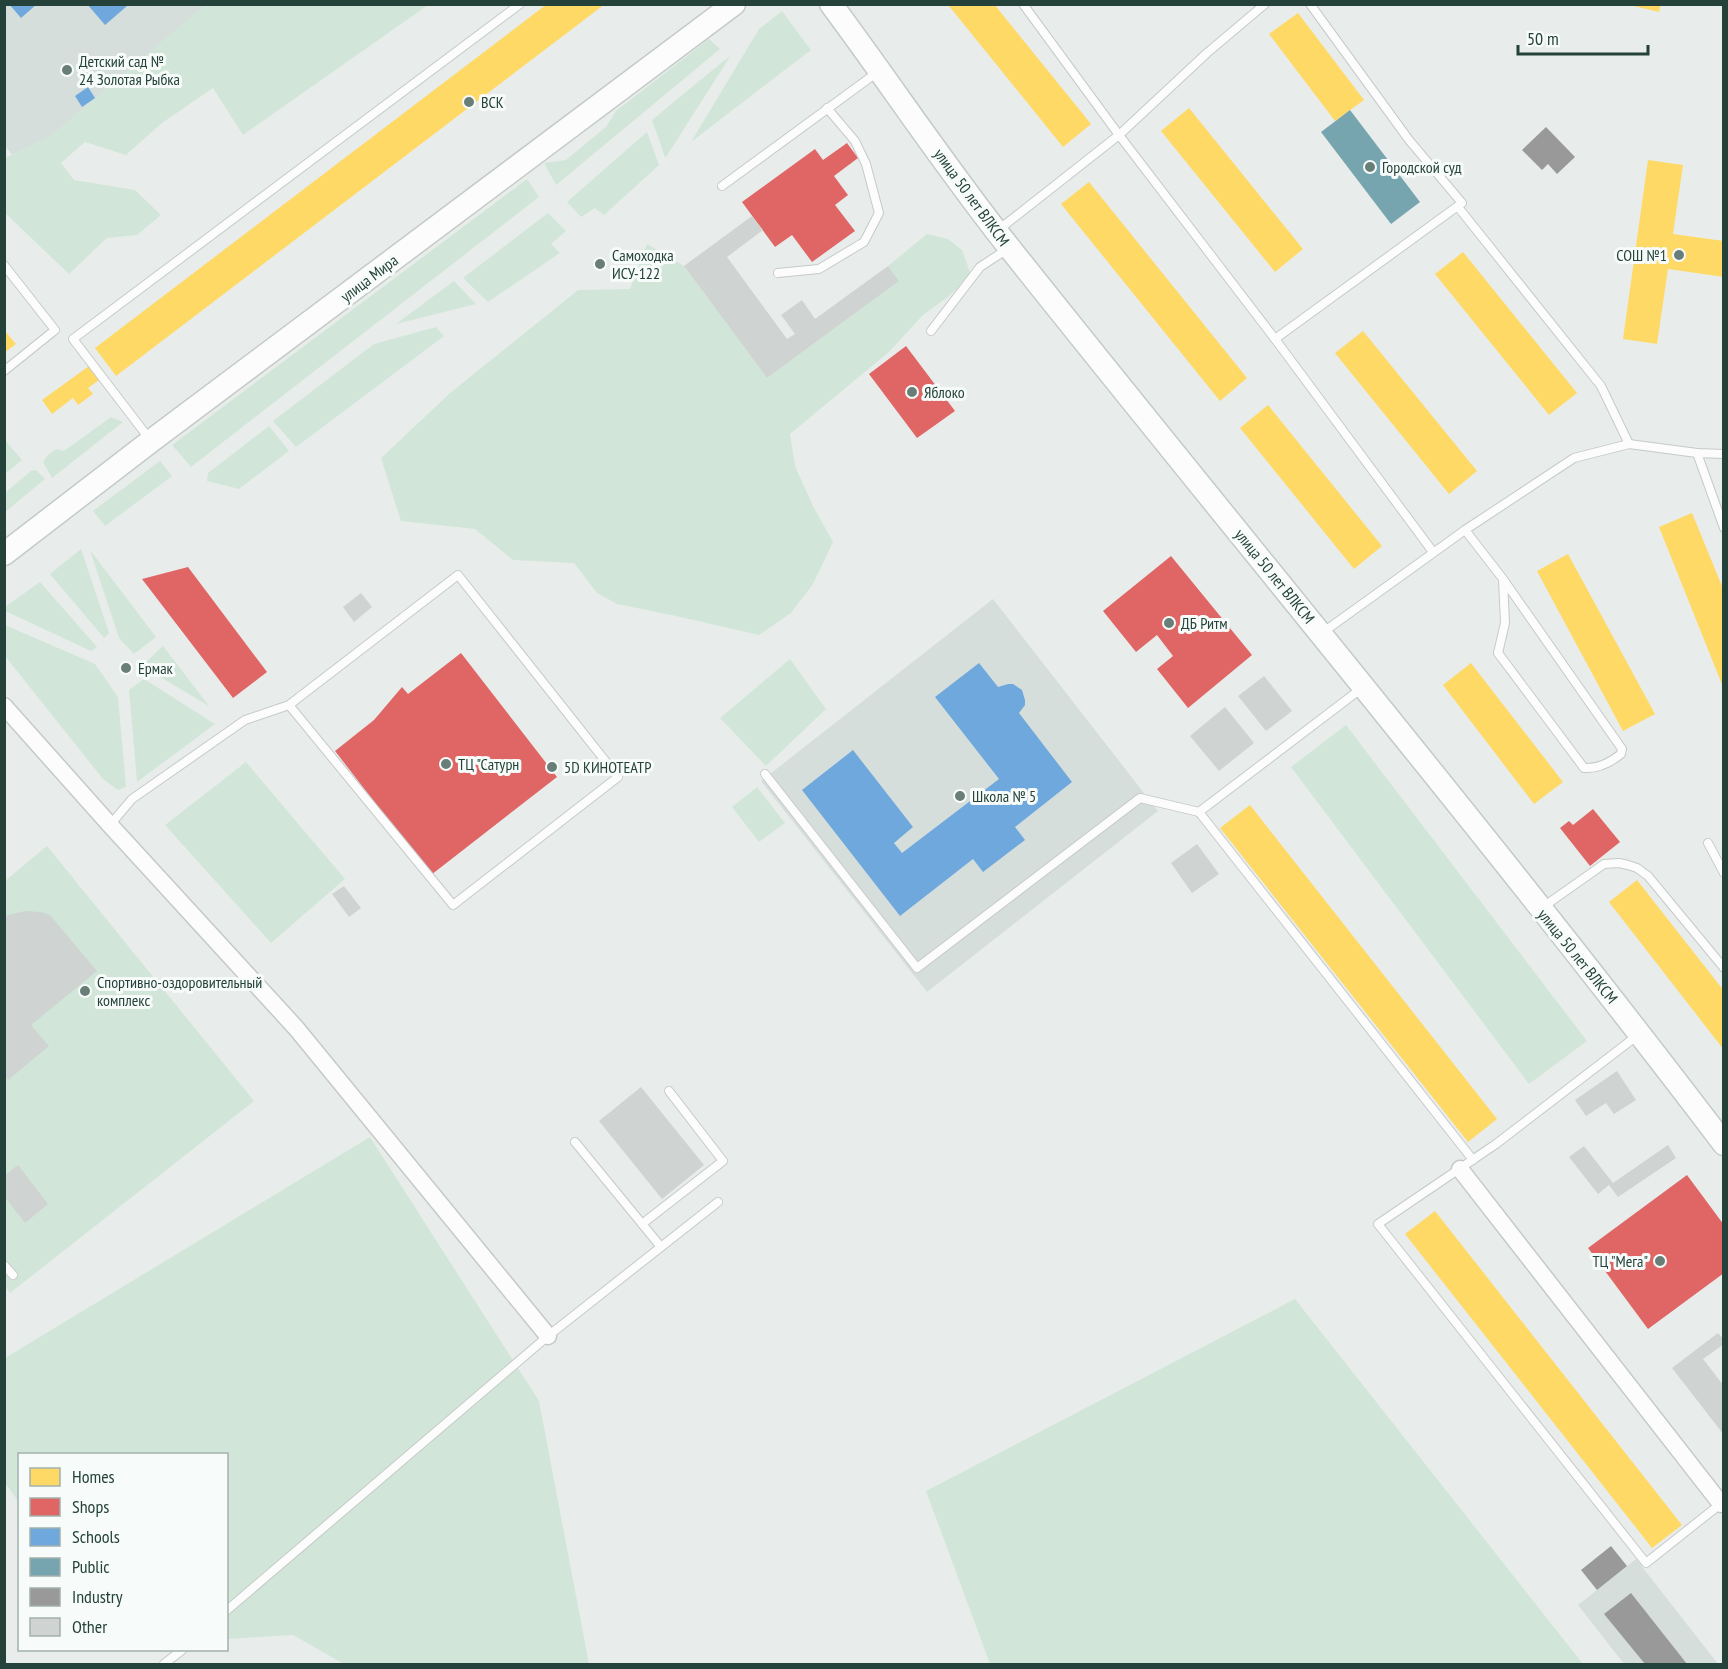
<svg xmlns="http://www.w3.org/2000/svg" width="1728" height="1669" viewBox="0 0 1728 1669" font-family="'PT Sans Narrow',sans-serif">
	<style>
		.built { fill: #d6dedb }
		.green { fill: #d1e6d8 }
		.homes { fill: #ffd966 }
		.shops { fill: #e06666 }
		.schools { fill: #6fa8dc }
		.public { fill: #76a5af }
		.industry { fill: #999 }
		.building { fill: #cfd4d2 }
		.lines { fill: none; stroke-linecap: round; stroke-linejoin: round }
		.lane-casing { stroke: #c5cac8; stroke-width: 10 }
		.street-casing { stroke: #c5cac8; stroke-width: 19 }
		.secondary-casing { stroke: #c3cbc8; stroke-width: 25 }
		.lane { stroke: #fcfcfc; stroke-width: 8 }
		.street { stroke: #fcfcfc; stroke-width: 16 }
		.secondary { stroke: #fcfcfc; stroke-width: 22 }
		.poi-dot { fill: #697e78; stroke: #f7fbf9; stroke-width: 2 }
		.labels { text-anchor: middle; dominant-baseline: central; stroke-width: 6; stroke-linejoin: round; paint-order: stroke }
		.poi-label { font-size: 16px; fill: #24423a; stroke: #f7fbf9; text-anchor: start }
		.street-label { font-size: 16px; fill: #24423a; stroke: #f7fbf9 }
	</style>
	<rect width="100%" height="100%" fill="#e8edeb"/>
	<g class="built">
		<path d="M4,5H206L19,163L5,146Z"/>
		<path d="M993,599L1158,811L927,992L761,781Z"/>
		<path d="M1636,1559L1718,1664H1624L1578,1605Z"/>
	</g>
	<g class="green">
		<path d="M206,4L428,5L243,135L213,88L162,123L126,155L85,142L61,163L74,180L135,190L161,215L137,235L107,238L69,274L5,213V158L52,135Z"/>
		<path d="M782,11L811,50L691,142L759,29Z"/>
		<path d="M709,39L720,49L556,185L544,163L566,160L606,127L616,111Z"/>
		<path d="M731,55L666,157H665L652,120Z"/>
		<path d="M647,132L659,165L604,215L595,208L581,217L567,202Z"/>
		<path d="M527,179L539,197L191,467L172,445Z"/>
		<path d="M548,213L566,231L551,244L560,253L488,302L463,278Z"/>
		<path d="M927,234L948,239L962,250L971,275L949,296L923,315L889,352L790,434L795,466L813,506L833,542L813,584L791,613L759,635L676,616L617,604L597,593L574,563L513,560L475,529L401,521L381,458L449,394L578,290L630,289L647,244L684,266L767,378L899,281L888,266Z"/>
		<path d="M454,281L476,304L396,324Z"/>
		<path d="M436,327L444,336L296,447L273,421L374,344Z"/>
		<path d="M111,417L123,422L52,478L43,462L48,455L56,449L64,451Z"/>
		<path d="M269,426L289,451L239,489L207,481L208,473Z"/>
		<path d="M4,439L22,460L5,474H4Z"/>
		<path d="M160,461L172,476L105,526L93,511Z"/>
		<path d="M36,470L45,479L5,512V493L31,471Z"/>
		<path d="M81,549L109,633L104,638L50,574Z"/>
		<path d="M90,550L156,637L134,654L119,638Z"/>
		<path d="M40,582L97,647L91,651L5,611V607Z"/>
		<path d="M5,625L95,664L118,697L126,787L118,790L103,779L5,656Z"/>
		<path d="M163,646L209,706L150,671L144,664Z"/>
		<path d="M790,659L826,709L766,766L720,718Z"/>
		<path d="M144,679L215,724L137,782L129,690Z"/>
		<path d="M1346,725L1587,1041L1529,1084L1291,767Z"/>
		<path d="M246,762L345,879L271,943L165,825Z"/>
		<path d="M757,787L785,823L759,842L732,807Z"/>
		<path d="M47,846L254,1101L10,1293L5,1286V881Z"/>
		<path d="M370,1137L539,1401L589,1664H344L293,1635L227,1639L226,1454H20L19,1502L5,1483V1358Z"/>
		<path d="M1295,1299L1583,1664H990L926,1491Z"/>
	</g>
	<g class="homes">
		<path d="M547,4H605L116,376L95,348Z"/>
		<path d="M950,4H994L1091,124L1063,147L949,6Z"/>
		<path d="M1625,4H1661L1659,12Z"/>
		<path d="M1298,13L1364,100L1335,121L1269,34Z"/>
		<path d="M1189,108L1303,249L1275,272L1161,131Z"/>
		<path d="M1648,160L1683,165L1673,234L1724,241V277L1668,269L1657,344L1623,339Z"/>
		<path d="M1089,182L1247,378L1220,401L1061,204Z"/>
		<path d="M1463,252L1577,393L1549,415L1435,274Z"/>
		<path d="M4,330L16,344L4,353Z"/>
		<path d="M1363,331L1477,471L1449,494L1335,353Z"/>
		<path d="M89,366L99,380L88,388L93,394L78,405L73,398L52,414L42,400Z"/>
		<path d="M1268,405L1382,546L1354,569L1240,428Z"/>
		<path d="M1692,513L1724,591L1723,687L1659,527Z"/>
		<path d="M1568,554L1655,714L1623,731L1537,571Z"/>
		<path d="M1471,663L1563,782L1534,804L1443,685Z"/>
		<path d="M1250,805L1497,1119L1468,1142L1220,828Z"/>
		<path d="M1637,880L1724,991V1050L1609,902Z"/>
		<path d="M1435,1211L1682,1525L1652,1548L1405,1234Z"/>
	</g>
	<g class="shops">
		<path d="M847,143L858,158L834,176L848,195L835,205L855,231L812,262L792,235L775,247L742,202L815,149L823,160Z"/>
		<path d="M906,346L955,411L917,438L869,374Z"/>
		<path d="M1171,556L1252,655L1188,708L1157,669L1173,656L1157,635L1136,652L1103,611Z"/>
		<path d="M188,567L267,672L233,698L142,579Z"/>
		<path d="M461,653L557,777L431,875L335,751L374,720L402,687L408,694Z"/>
		<path d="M1593,809L1620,842L1590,866L1560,828L1569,821L1573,825Z"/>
		<path d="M1687,1175L1724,1225V1273L1648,1329L1588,1248Z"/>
	</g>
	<g class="schools">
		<path d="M9,4H37L21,18Z"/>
		<path d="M87,4H126L127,6L105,25Z"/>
		<path d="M88,87L95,98L82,107L75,96Z"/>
		<path d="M979,663L998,687L1008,684H1013L1022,690L1025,700V705L1019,713L1072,782L1015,827L1025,840L983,872L973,859L900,916L802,790L853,750L913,827L894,843L902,853L999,779L935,697Z"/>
	</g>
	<path class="public" d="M1350,110L1420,202L1391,224L1321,132Z"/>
	<g class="industry">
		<path d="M1546,127L1575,157L1557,174L1548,164L1542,170L1522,150Z"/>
		<path d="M1611,1546L1627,1566L1597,1590L1581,1570Z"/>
		<path d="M1631,1593L1687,1664H1645L1604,1614Z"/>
	</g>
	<g class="building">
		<path d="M752,216L763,230L727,257L787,339L795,334L781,315L802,300L815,319L888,266L899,281L767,378L684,266Z"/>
		<path d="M361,593L372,607L354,622L343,607Z"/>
		<path d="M1264,676L1292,711L1266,731L1238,696Z"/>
		<path d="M1225,707L1254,743L1219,771L1190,736Z"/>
		<path d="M1197,844L1219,874L1192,893L1171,863Z"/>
		<path d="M344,886L361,908L349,917L332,894Z"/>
		<path d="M25,911L41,912L50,915L97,971L31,1025L49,1046L8,1080L5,1076V916Z"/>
		<path d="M1617,1071L1636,1100L1614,1114L1606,1103L1586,1116L1575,1100Z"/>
		<path d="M641,1087L704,1165L662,1199L599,1121Z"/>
		<path d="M1668,1145L1676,1158L1618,1197L1609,1185L1598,1194L1569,1157L1584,1146L1613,1183Z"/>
		<path d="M18,1165L48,1204L25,1223L4,1196V1176Z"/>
		<path d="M1718,1333L1724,1340V1344L1703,1359L1724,1386V1435L1672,1368Z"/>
	</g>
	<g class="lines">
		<defs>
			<g id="lane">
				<path d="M1023,4L1119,135L1275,339L1433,552"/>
				<path d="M722,186L879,71"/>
				<path d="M1458,207L1601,386L1629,444"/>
				<path d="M997,231L1119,135L1207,53L1265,4"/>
				<path d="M4,265L55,330L4,371"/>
				<path d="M778,273L819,269L864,242L879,213L866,164L855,141L827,108"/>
				<path d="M931,331L980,267L1009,248"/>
				<path d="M1275,339L1462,203L1409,140L1310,4"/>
				<path d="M151,441L73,339L520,4"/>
				<path d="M1697,453L1724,528"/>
				<path d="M1465,530L1503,579L1505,623L1498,653L1584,768C1597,769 1611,762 1621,754L1622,749L1503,579"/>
				<path d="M1322,633L1465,530L1574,458L1629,444L1697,453L1724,454"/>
				<path d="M1362,688L1199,812L1473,1160"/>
				<path d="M765,774L917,968L1140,798L1199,812"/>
				<path d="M110,825L132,799L245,720L289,705L458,575L618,777L453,905L289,705"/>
				<path d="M1708,843L1724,873"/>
				<path d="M1543,907L1604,864L1619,863L1628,865L1637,868L1648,876L1724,968"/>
				<path d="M1638,1035L1496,1144L1378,1224L1646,1563L1723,1502"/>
				<path d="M575,1142L661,1247"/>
				<path d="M642,1224L723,1161L669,1091"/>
				<path d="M4,1265L13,1275"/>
				<path d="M226,1611L548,1336L718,1202"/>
				<path d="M164,1664L182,1650"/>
			</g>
			<g id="street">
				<path d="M4,706L110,825L296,1028L548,1336"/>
				<path d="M1460,1169L1721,1504"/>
			</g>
			<g id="secondary">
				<path d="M831,4C892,86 948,171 1012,251C1249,549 1494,841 1724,1144"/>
				<path d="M4,554L151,441L734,4"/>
			</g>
		</defs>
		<use href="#lane" class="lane-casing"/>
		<use href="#street" class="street-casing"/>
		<use href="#secondary" class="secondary-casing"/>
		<use href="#lane" class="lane"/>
		<use href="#street" class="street"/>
		<use href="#secondary" class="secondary"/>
	</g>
	<g class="poi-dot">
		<circle cx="67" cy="70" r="6"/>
		<circle cx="469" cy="102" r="6"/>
		<circle cx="1370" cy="167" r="6"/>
		<circle cx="1679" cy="255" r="6"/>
		<circle cx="600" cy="264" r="6"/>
		<circle cx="912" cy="392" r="6"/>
		<circle cx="1169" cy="623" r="6"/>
		<circle cx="126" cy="668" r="6"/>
		<circle cx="446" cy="764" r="6"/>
		<circle cx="552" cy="767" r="6"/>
		<circle cx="960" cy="796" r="6"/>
		<circle cx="85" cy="991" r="6"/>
		<circle cx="1660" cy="1261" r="6"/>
	</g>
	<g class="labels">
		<g class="poi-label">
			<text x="79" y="61">Детский сад №<tspan x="79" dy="18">24 Золотая Рыбка</tspan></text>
			<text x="481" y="102">ВСК</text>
			<text x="1382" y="167">Городской суд</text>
			<text x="612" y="255">Самоходка<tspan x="612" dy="18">ИСУ-122</tspan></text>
			<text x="1667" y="255" text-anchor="end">СОШ №1</text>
			<text x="924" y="392">Яблоко</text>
			<text x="1181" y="623">ДБ Ритм</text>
			<text x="138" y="668">Ермак</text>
			<text x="458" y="764">ТЦ "Сатурн</text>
			<text x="564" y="767">5D КИНОТЕАТР</text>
			<text x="972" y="796">Школа № 5</text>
			<text x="97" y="982">Спортивно-оздоровительный<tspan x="97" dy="18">комплекс</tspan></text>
			<text x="1648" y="1261" text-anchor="end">ТЦ "Мега"</text>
		</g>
		<g class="street-label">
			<text transform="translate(972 197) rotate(54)">улица 50 лет ВЛКСМ</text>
			<text transform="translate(369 278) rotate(-37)">улица Мира</text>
			<text transform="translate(1275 576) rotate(51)">улица 50 лет ВЛКСМ</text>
			<text transform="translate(1578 956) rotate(51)">улица 50 лет ВЛКСМ</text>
		</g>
	</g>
	<rect width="1728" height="1669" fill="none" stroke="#24423a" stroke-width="12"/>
	<rect x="18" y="1453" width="210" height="198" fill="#f7fbf9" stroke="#a3b1ad" stroke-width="1.5"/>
	<rect x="30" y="1468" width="30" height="18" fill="#ffd966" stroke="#a3b1ad" stroke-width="1.5"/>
	<text x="72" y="1483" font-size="18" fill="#24423a">Homes</text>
	<rect x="30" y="1498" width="30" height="18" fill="#e06666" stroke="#a3b1ad" stroke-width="1.5"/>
	<text x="72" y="1513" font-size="18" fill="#24423a">Shops</text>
	<rect x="30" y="1528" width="30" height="18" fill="#6fa8dc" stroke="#a3b1ad" stroke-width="1.5"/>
	<text x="72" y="1543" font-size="18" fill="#24423a">Schools</text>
	<rect x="30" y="1558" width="30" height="18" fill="#76a5af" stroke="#a3b1ad" stroke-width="1.5"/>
	<text x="72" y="1573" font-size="18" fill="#24423a">Public</text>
	<rect x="30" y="1588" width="30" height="18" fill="#999999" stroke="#a3b1ad" stroke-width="1.5"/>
	<text x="72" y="1603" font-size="18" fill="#24423a">Industry</text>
	<rect x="30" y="1618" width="30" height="18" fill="#cfd4d2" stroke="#a3b1ad" stroke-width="1.5"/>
	<text x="72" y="1633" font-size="18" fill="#24423a">Other</text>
	<path d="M1518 45v9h130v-9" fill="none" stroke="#24423a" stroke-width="3"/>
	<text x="1527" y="45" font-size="18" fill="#24423a" stroke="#f7fbf9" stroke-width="4.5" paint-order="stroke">50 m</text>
</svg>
